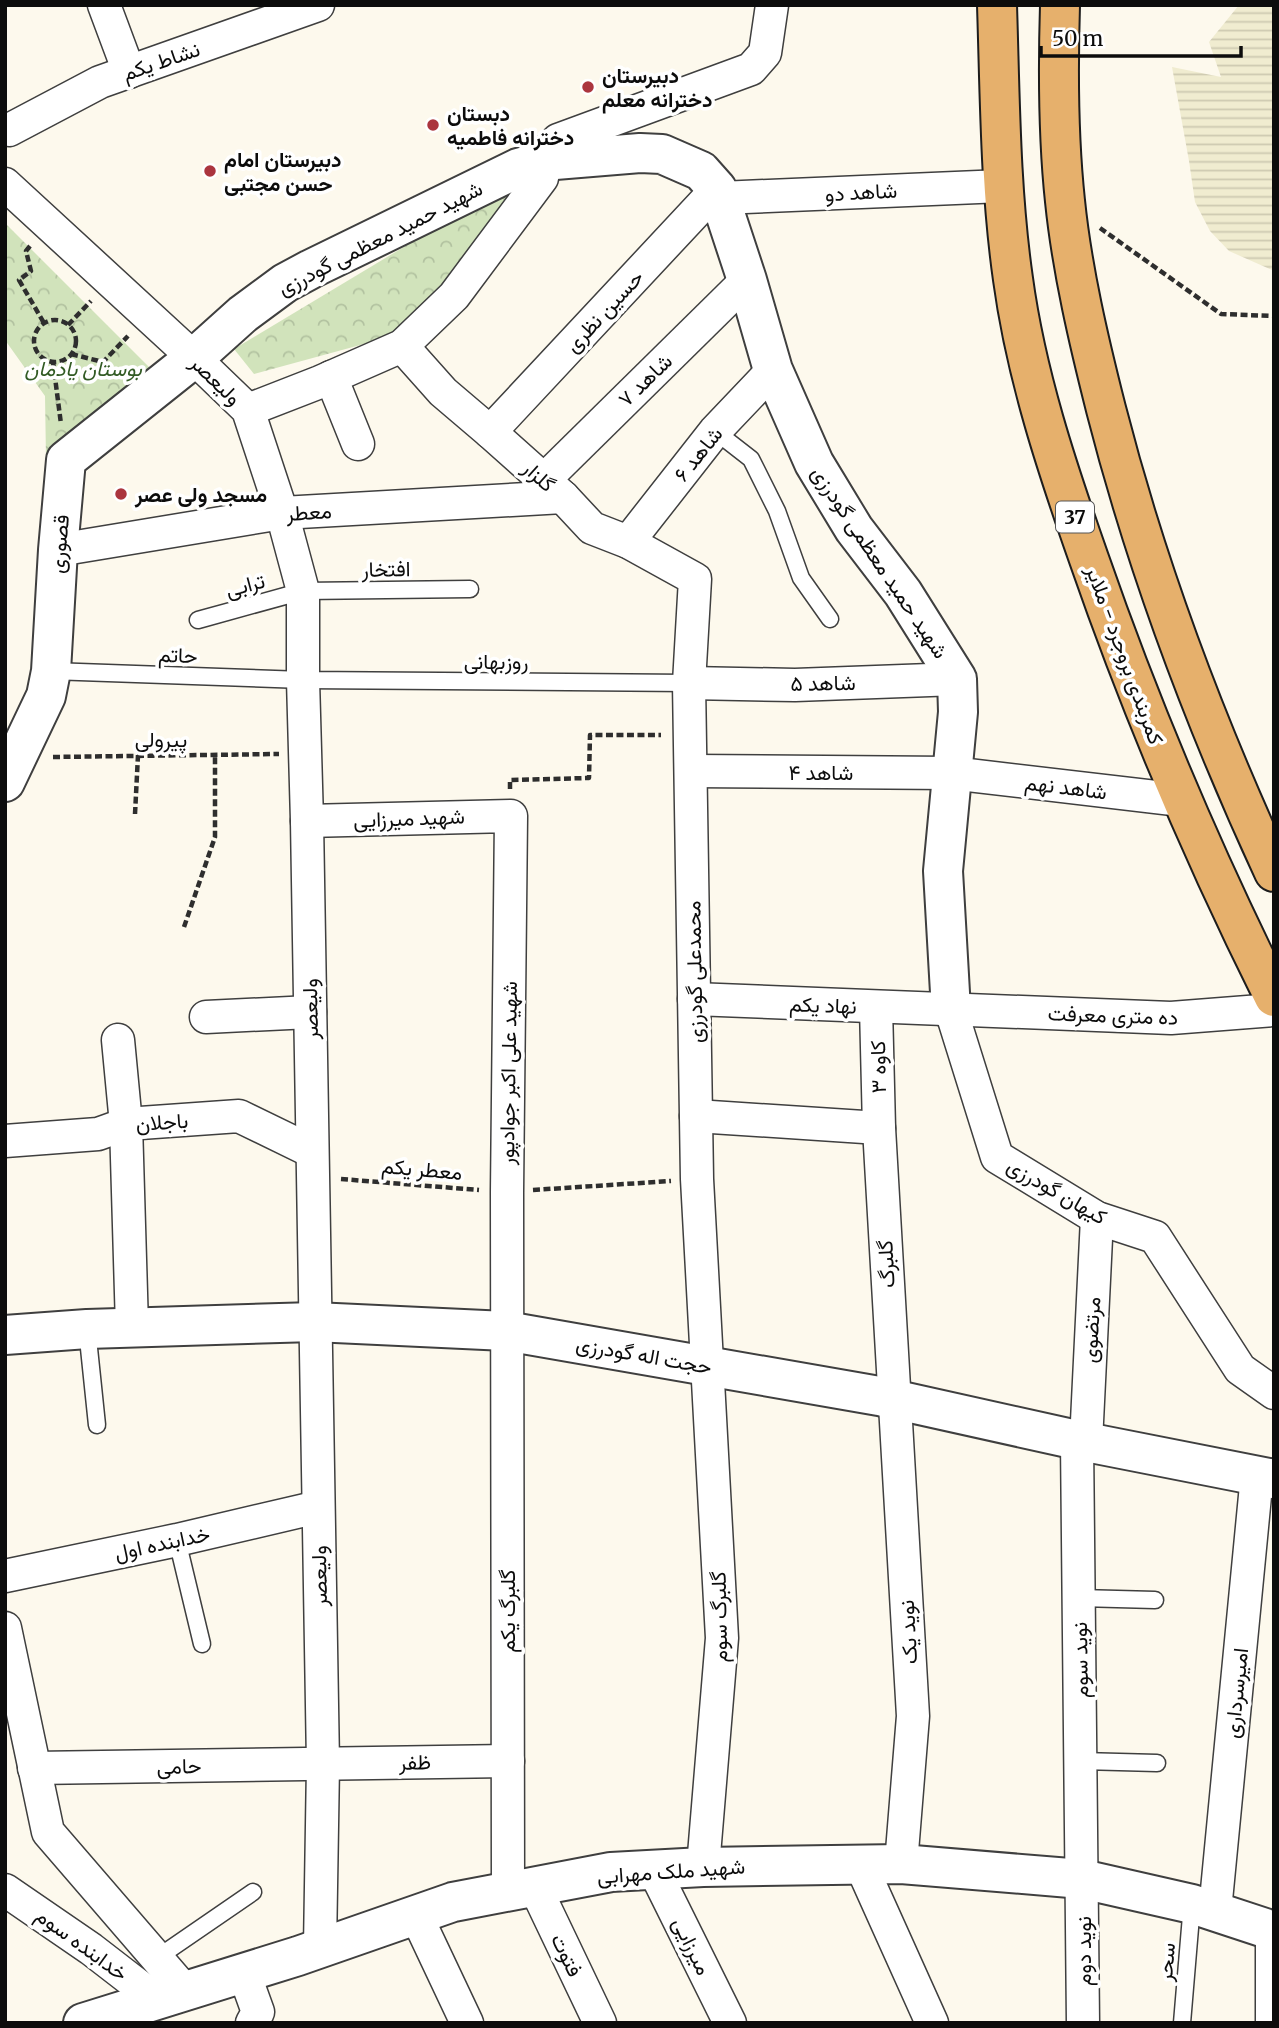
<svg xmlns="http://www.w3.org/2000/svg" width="1279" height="2028" viewBox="0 0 1279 2028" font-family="Merriweather,Vazirmatn,serif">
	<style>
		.farmland { fill: url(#farmland-rules) }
		.park { fill: url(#park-crowns) }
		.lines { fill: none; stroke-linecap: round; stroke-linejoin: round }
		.service-casing { stroke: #3f3f3f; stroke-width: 19 }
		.minor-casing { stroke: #3f3f3f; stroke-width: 35 }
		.tertiary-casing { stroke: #3f3f3f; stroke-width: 42 }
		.trunk-casing { stroke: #1d1d1d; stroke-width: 42 }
		.path { stroke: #2e2e2e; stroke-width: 4.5; stroke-dasharray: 7 3.5; stroke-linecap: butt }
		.service { stroke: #fff; stroke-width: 16 }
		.minor { stroke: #fff; stroke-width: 32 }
		.tertiary { stroke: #fff; stroke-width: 38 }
		.trunk { stroke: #e6b06c; stroke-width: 38 }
		.poi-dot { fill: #ab353e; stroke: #fff; stroke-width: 2.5 }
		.labels { text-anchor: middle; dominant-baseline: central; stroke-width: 7; stroke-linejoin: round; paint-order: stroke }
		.shield { fill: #fff; stroke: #555; stroke-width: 2 }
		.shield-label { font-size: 19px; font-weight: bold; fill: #0c0c0c }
		.street-label { font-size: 21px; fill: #0c0c0c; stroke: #fff }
		.poi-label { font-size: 21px; font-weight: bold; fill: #0c0c0c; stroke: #fff; text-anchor: start }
		.park-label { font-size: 21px; font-style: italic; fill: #325b24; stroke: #fff }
	</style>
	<defs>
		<pattern id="farmland-rules" width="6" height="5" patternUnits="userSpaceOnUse" patternTransform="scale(1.75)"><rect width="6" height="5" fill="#f0ecd0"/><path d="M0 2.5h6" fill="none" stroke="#cdc9b1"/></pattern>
		<pattern id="park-crowns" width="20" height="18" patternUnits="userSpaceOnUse" patternTransform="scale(1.75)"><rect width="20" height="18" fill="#d1e3bb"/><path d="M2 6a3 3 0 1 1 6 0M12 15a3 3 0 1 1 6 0" fill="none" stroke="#b2c2a0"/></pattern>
	</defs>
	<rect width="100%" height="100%" fill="#fdf9ed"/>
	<path class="farmland" d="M1239,5H1274V271L1229,251L1210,231L1195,202L1189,161L1172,67L1221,77L1209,42Z"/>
	<g class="park">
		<path d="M497,191L509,199L428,314L386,338L254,374L234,349Z"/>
		<path d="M5,223L155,373L46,459L45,396L5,340Z"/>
	</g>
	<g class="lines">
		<defs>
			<g id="service">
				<path d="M715,431L751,459L777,511L801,578L830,619"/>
				<path d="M198,620L303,591L470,589"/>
				<path d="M51,671L303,680L689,683"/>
				<path d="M87,1329L97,1425"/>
				<path d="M177,1540L202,1644"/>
				<path d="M1079,1598L1155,1600"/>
				<path d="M1081,1761L1157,1763"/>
				<path d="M157,1958L253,1892"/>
				<path d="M1182,2023L1192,1904"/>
			</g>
			<g id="minor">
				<path d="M104,5L129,72"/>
				<path d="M9,130L100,82L318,5"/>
				<path d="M5,184L194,358L248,410L282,513L303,591V680L307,821L323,1764L320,1948"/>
				<path d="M720,198L1002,186"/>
				<path d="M402,346L443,392L490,432L563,497L592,528L628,542L695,579L689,683L697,1179L722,1638L703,1867"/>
				<path d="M331,377L358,444"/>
				<path d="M248,410L320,382L402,346L454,296L542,178C544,172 542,166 543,160C545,152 552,145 558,140L751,69L765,53L772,5"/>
				<path d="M490,432L717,189"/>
				<path d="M543,481L747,280"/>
				<path d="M628,542L715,431L773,370"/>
				<path d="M58,550L282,513L563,497"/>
				<path d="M689,683L795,685L957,679"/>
				<path d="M691,771L951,773L1181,800"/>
				<path d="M307,821L511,816L507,1192L508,1892"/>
				<path d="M694,999L1171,1018L1274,1010"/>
				<path d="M876,1007L879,1128L913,1716L901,1864"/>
				<path d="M951,1010L997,1157L1097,1218L1155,1237L1240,1369L1274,1393"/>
				<path d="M206,1017L310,1012"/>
				<path d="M118,1040L126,1124L132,1327"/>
				<path d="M696,1116L879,1128"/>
				<path d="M5,1141L98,1134L126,1124L239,1116L311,1151"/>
				<path d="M1077,1441L1083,2023"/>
				<path d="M1086,1442L1097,1218"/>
				<path d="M5,1576L177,1540L318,1507"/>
				<path d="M5,1628L48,1832L186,1992"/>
				<path d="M34,1768L508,1761"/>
				<path d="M860,1863L932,2023"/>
				<path d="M654,1870L730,2023"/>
				<path d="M535,1887L600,2023"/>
				<path d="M5,1890L91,1949L157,2000"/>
				<path d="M1215,1911L1257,1475"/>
				<path d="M416,1915L467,2023"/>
				<path d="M244,1973L258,2012L252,2023"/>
				<path d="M1272,2023V1931"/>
			</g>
			<g id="tertiary">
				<path d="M5,782L46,696L51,671L58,550L66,460L194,358L243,314L285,283L311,269L518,168L543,161L640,153L662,154L701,171L717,189L747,280L773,370L814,463L854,529L903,593L957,679L958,712L943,871L951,1010"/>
				<path d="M5,1335L87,1329L314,1322L506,1331L879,1396L1086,1442L1274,1479"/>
				<path d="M83,2023L298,1956L453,1902L611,1872L703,1867L901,1864L1082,1879L1192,1904L1274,1931"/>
			</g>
			<g id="trunk">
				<path d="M997,5C1000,97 1000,188 1013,279C1026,375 1057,468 1089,559C1141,709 1203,855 1274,997"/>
				<path d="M1060,5C1058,70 1058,136 1065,201C1072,270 1089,342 1106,409C1147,569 1205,723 1274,872"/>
			</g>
		</defs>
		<use href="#service" class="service-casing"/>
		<use href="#minor" class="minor-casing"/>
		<use href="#tertiary" class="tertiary-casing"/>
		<use href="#trunk" class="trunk-casing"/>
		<g class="path">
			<path d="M1100,228L1221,314L1274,316"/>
			<path d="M30,246L26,251L31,271L19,280L44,323"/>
			<circle cx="55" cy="341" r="21"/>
			<path d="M68,325L91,301"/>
			<path d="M71,354L103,362L128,336"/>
			<path d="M53,362L61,424"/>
			<path d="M53,757L279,754"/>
			<path d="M510,789V780L589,778L590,735H661"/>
			<path d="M135,814L138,755"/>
			<path d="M184,927L215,837V755"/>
			<path d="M341,1179L479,1190"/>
			<path d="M533,1190L671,1181"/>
		</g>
		<use href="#service" class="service"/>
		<use href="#minor" class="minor"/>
		<use href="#tertiary" class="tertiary"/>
		<use href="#trunk" class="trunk"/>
	</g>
	<g class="poi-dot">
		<circle cx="588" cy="87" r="7"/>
		<circle cx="433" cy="125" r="7"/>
		<circle cx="210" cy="171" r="7"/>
		<circle cx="121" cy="494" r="7"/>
	</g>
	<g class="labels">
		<rect class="shield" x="1056" y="501.5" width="38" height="31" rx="5"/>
		<g class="shield-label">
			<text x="1075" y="517">37</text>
		</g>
		<g class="street-label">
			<text transform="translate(161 61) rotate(-19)">نشاط یکم</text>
			<text transform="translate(861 192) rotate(-3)">شاهد دو</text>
			<text transform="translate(380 238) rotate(-27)">شهید حمید معظمی گودرزی</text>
			<text transform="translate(604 311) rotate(-47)">حسین نظری</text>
			<text transform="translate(216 380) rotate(44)">ولیعصر</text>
			<text transform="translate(645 380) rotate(-44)">شاهد ۷</text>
			<text transform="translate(698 454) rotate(-51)">شاهد ۶</text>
			<text transform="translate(539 476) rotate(42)">گلزار</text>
			<text transform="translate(309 512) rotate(-4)">معطر</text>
			<text transform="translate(59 544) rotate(-85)">قصوری</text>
			<text transform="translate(880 562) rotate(56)">شهید حمید معظمی گودرزی</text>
			<text transform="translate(386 569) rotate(-1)">افتخار</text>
			<text transform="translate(245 585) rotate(-15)">ترابی</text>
			<text transform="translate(178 655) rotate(2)">حاتم</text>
			<text transform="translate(1125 655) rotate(70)">کمربندی بروجرد - ملایر</text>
			<text x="496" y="661">روزبهانی</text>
			<text transform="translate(823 683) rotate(-1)">شاهد ۵</text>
			<text x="161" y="739">پیرولی</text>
			<text x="821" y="772">شاهد ۴</text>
			<text transform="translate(1066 787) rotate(7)">شاهد نهم</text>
			<text transform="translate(409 818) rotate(-2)">شهید میرزایی</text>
			<text transform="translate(694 972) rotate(-91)">محمدعلی گودرزی</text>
			<text transform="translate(823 1005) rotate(2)">نهاد یکم</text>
			<text transform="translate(310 1009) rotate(-91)">ولیعصر</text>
			<text transform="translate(1113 1015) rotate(2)">ده متری معرفت</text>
			<text transform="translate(878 1067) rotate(-91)">کاوه ۳</text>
			<text transform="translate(508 1073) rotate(-89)">شهید علی اکبر جوادپور</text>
			<text transform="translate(162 1122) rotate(-4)">باجلان</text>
			<text transform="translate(422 1169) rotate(5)">معطر یکم</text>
			<text transform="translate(1057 1191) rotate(30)">کیهان گودرزی</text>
			<text transform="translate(886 1264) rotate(-93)">گلبرگ</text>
			<text transform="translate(1091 1330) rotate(-87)">مرتضوی</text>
			<text transform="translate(644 1355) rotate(10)">حجت اله گودرزی</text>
			<text transform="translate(162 1543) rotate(-12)">خدابنده اول</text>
			<text transform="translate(319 1576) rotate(-91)">ولیعصر</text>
			<text transform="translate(507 1611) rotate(-90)">گلبرگ یکم</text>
			<text transform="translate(719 1617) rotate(-91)">گلبرگ سوم</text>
			<text transform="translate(908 1632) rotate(-93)">نوید یک</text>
			<text transform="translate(1080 1660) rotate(-91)">نوید سوم</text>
			<text transform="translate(1236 1693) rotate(-84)">امیرسرداری</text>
			<text transform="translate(415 1762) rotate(-1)">ظفر</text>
			<text transform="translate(179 1766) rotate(-1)">حامی</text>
			<text transform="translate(671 1871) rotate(-4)">شهید ملک مهرابی</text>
			<text transform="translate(82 1944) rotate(36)">خدابنده سوم</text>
			<text transform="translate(692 1946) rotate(64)">میرزایی</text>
			<text transform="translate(1083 1951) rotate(-90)">نوید دوم</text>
			<text transform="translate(567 1955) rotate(64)">فتوت</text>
			<text transform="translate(1166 1962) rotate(-85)">سحر</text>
		</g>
		<g class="poi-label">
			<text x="602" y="75">دبیرستان<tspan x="602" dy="24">دخترانه معلم</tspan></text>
			<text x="447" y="113">دبستان<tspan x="447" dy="24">دخترانه فاطمیه</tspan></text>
			<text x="224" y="159">دبیرستان امام<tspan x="224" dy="24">حسن مجتبی</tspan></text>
			<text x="135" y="494">مسجد ولی عصر</text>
		</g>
		<g class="park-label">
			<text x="83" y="368">بوستان یادمان</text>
		</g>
	</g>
	<rect width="1279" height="2028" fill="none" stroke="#0c0c0c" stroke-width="14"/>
	<path d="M1041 46v10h200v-10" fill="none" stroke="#0c0c0c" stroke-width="3.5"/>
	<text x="1052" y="46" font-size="21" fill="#0c0c0c" stroke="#ffffff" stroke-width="5" paint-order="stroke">50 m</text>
</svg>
